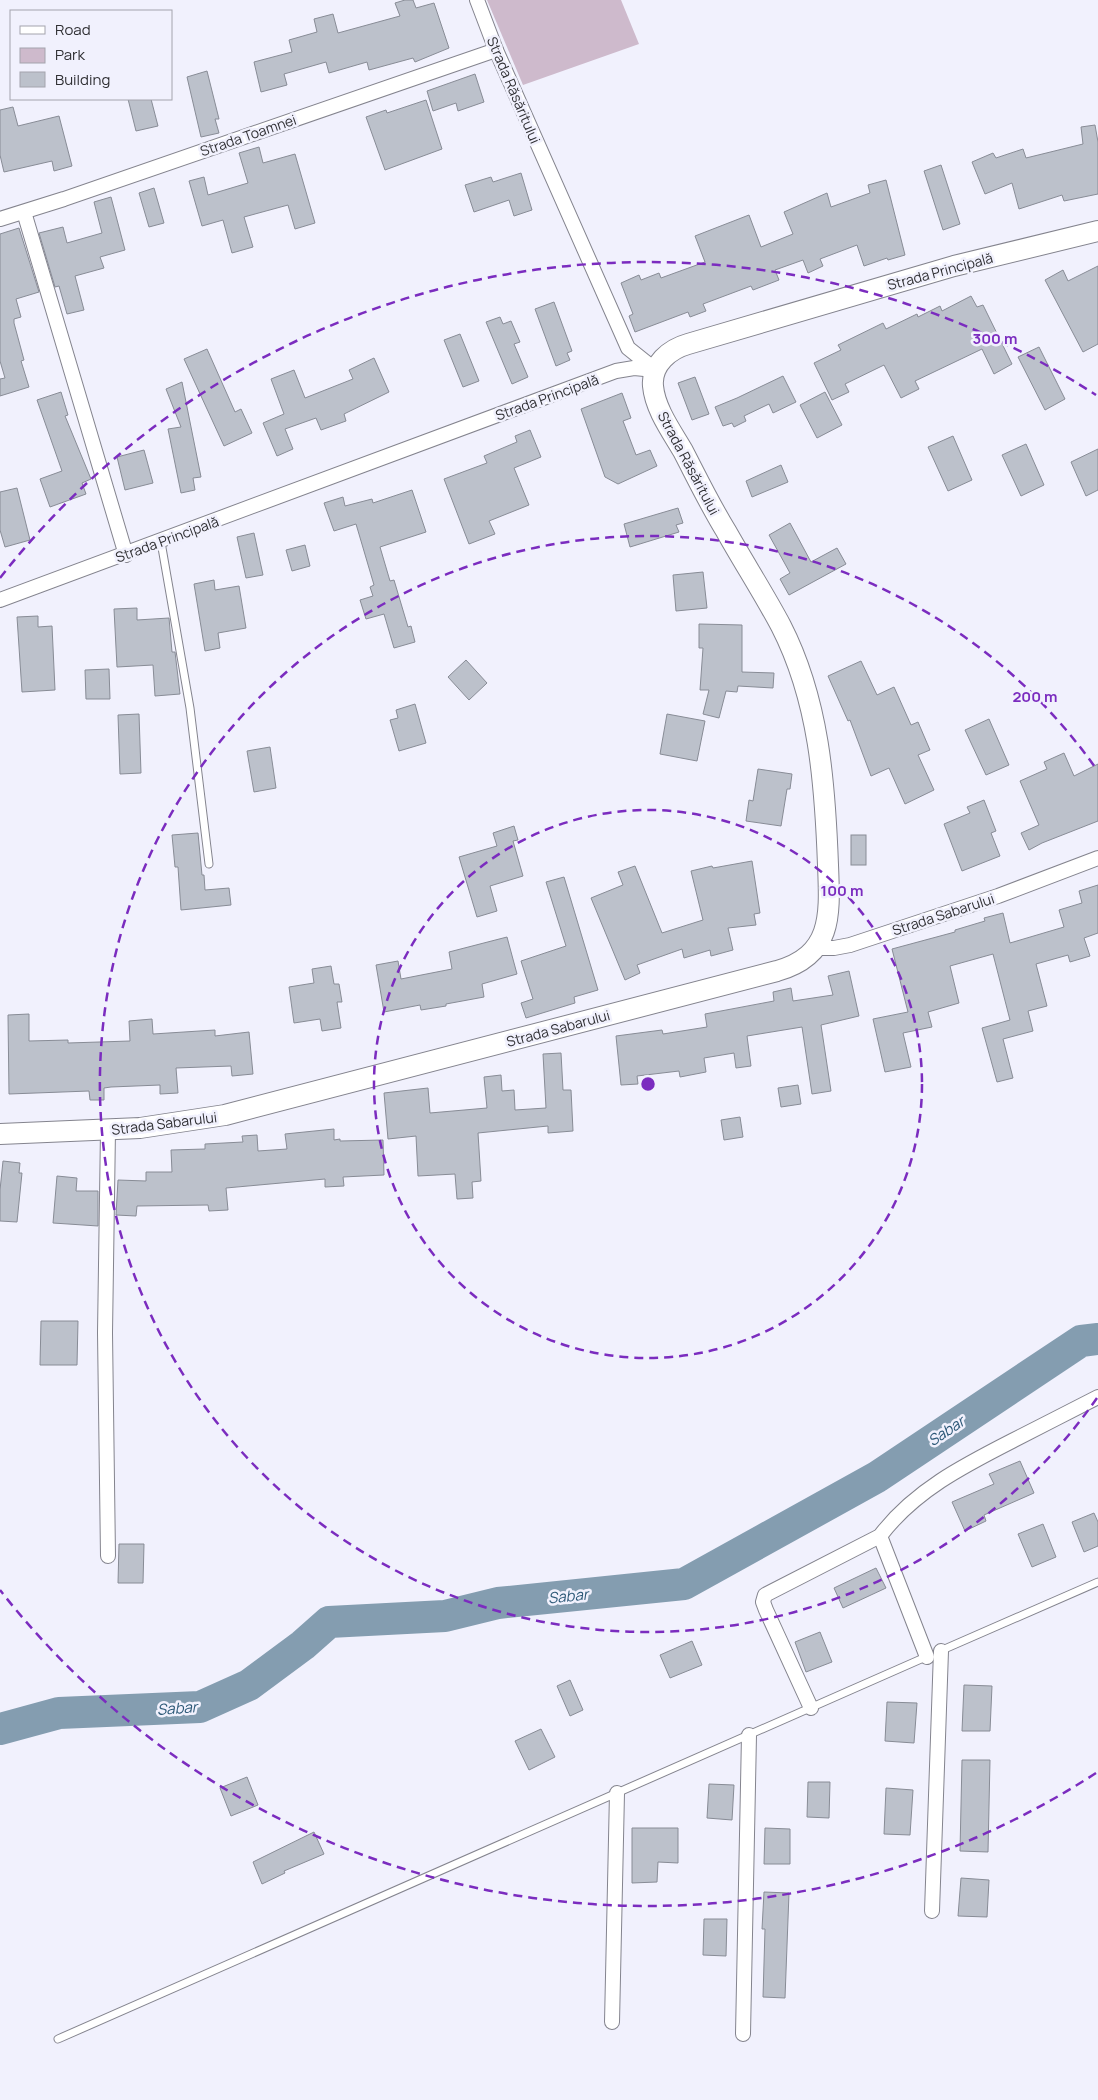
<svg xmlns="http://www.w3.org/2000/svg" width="1098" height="2100" viewBox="0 0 1098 2100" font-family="Manrope,sans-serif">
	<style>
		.green { fill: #cebacc }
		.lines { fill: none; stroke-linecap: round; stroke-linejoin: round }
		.river { stroke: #849db0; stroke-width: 32 }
		.building { fill: #bcc1cb; stroke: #888c96 }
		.lane-casing { stroke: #84848e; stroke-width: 9 }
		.street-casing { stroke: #84848e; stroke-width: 16 }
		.secondary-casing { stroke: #84848e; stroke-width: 22 }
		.lane { stroke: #fff; stroke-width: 7 }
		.street { stroke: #fff; stroke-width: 14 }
		.secondary { stroke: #fff; stroke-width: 20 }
		.ring { fill: none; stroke: #7b2cbf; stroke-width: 2.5; stroke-dasharray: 9 6 }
		.labels { text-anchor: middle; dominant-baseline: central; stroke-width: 5; stroke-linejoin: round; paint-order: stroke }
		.street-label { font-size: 14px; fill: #303034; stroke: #f1f1fd }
		.water-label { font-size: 15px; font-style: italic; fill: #2c5877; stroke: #f1f1fd }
		.centre { fill: #7b2cbf; stroke: #f1f1fd; stroke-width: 2.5 }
		.ring-label { font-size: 15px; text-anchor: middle; font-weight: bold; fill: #7b2cbf; stroke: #f1f1fd; stroke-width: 5; stroke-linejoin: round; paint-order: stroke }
	</style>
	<rect width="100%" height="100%" fill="#f1f1fd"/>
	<path class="green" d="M487,0H621L639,44L523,85Z"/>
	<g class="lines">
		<path class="river" d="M0,1729L59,1713L200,1707L249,1685L303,1645L329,1622L445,1616L498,1603L684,1584L877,1477L1081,1341L1098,1339"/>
	</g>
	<g class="building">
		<path d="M405,0H413L416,8L434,3L449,48L415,62L413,58L369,70L367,62L329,73L326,62L284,74L287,85L261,92L254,62L292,52L289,40L317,32L314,19L333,14L338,33L400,16L395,3Z"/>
		<path d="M207,71L219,119H215L219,133L201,137L187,77Z"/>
		<path d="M475,74L484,102L458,111L456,103L433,111L427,91Z"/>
		<path d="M128,99H151L158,126L136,131Z"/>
		<path d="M426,100L442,149L385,170L366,117L386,110L387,113Z"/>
		<path d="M13,107L18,126L59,116L72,166L54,171L52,161L4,172L0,155V110Z"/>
		<path d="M1095,125L1098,142V194L1064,201L1062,195L1019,209L1012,183L985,194L972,162L993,153L996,158L1023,149L1026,158L1083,144L1081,127Z"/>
		<path d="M259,147L263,163L295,154L315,223L295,229L288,205L244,217L253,247L232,253L223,220L202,226L189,181L204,177L208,195L248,183L239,153Z"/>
		<path d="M941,165L960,224L943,230L924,171Z"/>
		<path d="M521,173L532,210L514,216L509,200L474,212L465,185L491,177L493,182Z"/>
		<path d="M886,180L905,255L888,260L887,258L864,266L857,245L820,259L823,266L808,273L803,260L775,270L779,280L753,290L751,286L703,304L706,311L690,317L688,312L635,332L629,316L633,314L621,283L639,275L641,280L659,273L661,278L705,262L695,236L749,215L761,247L793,234L784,212L827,193L831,207L870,193L868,185Z"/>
		<path d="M154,188L164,223L149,227L139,193Z"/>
		<path d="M111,197L125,250L100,257L104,268L75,276L84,310L67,314L59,286L55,287L39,233L63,227L67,243L102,233L94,202Z"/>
		<path d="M19,228L39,292L16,299L21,317L14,319V323L24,360L21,361L29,387L0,396V379L5,378L0,361V234Z"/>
		<path d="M1098,266V344L1083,352L1045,280L1063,270L1068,281Z"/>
		<path d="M971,296L977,307L983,305L1012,364L994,374L982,349L915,381L919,389L901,398L884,365L845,384L849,392L832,400L814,363L841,350L838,345L883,323L886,329L917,314L918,317L940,306L942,311Z"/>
		<path d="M554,302L572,351L567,353L570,360L556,366L535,309Z"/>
		<path d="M500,317L503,324L511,321L520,342L514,344L528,377L512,384L486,322Z"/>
		<path d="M460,334L479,381L463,387L444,340Z"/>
		<path d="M1039,347L1065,399L1045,410L1018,357Z"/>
		<path d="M207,349L235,412L241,409L252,433L224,446L184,359Z"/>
		<path d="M374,358L389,392L344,414L346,421L321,430L316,418L285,429L293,449L277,456L263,423L284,414L271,379L294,370L305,398L353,379L349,370Z"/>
		<path d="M783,376L796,402L773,413L769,404L744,416L746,421L734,427L732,423L723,426L715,407L737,398Z"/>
		<path d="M695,377L709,414L692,420L678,383Z"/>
		<path d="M182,382L201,477L193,478L195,490L181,493L168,429L181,427L166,389Z"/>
		<path d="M61,392L68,415L65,416L91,479L82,483L86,494L50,507L40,479L62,471L37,400Z"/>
		<path d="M825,392L842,425L817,438L800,405Z"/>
		<path d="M622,393L631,418L623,421L636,455L650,450L657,466L618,484L605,477L581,409Z"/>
		<path d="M530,430L541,457L514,468L529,505L489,521L495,534L469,544L444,479L487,463L484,456L517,442L515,436Z"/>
		<path d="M953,436L972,480L948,491L928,447Z"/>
		<path d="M1026,444L1044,485L1021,496L1002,455Z"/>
		<path d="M1098,449V490L1086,496L1071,462Z"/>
		<path d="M144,450L153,483L125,490L117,457Z"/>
		<path d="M781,465L788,482L752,497L746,481Z"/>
		<path d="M17,488L30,540L5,547L0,530V492Z"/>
		<path d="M412,490L426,532L380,547L390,581L394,580L408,627L411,626L415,642L394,648L384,614L366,619L360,600L373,596L370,587L374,585L356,524L334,531L324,503L343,497L345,506L372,499L373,503Z"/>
		<path d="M678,508L683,523L676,525L679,532L630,547L624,524Z"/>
		<path d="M790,523L811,562L837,548L846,564L789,595L780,579L790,573L769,535Z"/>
		<path d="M254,533L263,575L246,578L237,537Z"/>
		<path d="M305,545L310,566L292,571L286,550Z"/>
		<path d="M703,572L707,608L676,611L673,575Z"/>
		<path d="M214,580L215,590L239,586L246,628L218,633L220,648L205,651L194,584Z"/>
		<path d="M137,608V620L169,618L172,652H175L180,694L155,696L153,665L117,667L114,609Z"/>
		<path d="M38,616V627L52,626L55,690L22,692L17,617Z"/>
		<path d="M699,624L742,625V672L774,673L773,688L738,686L737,692L726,691L719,718L703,714L709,690H700L703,648H699Z"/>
		<path d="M466,660L487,683L469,700L448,677Z"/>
		<path d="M861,661L877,695L894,687L911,725L918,722L930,750L918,755L934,790L905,804L889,768L871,776L850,720L848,721L828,676Z"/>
		<path d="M109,669L110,699H86L85,670Z"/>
		<path d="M415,704L426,743L399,751L390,720L398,718L396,710Z"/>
		<path d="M139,714L141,773L120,774L118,715Z"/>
		<path d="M667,714L705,721L697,761L660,754Z"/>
		<path d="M989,719L1009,765L986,775L965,730Z"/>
		<path d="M270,747L276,788L254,792L247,751Z"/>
		<path d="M1064,753L1074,776L1098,764V821L1042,843L1029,850L1021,833L1039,825L1020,781L1047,769L1044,762Z"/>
		<path d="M758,769L792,774L790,789H787L781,826L746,821L749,800L753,801Z"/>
		<path d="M984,800L996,831L991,833L1000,856L962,871L944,824L970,813L967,807Z"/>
		<path d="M514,826L518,840L513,841L523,876L490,886L497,911L477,917L459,857L497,846L493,833Z"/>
		<path d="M198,833L202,875H204L205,890L229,888L231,905L181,910L178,867H175L172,835Z"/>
		<rect x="851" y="835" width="15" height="30"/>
		<path d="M752,861L760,913L754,914L756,925L728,928L733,950L711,956L710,950L684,958L682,949L637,965L640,973L625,980L591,898L623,885L618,872L635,866L662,933L703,920L691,871L712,866L713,868Z"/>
		<path d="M564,877L598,990L574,997L575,1003L526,1018L521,1003L533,999L521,961L566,946L546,882Z"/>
		<path d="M1098,885V933L1084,938L1090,956L1070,962L1068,955L1036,964L1047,1006L1028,1011L1033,1031L1003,1039L1013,1078L997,1082L982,1028L1010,1020L993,954L950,966L959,1003L928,1012L932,1027L903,1033L911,1067L885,1072L873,1019L908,1012L892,949L955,932V930L985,921L984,918L1003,913L1010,943L1064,927L1059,910L1082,903L1079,891Z"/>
		<path d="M507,937L517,974L482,984L484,997L446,1004V1006L421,1010L420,1005L384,1012L376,965L398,961L401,979L452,969L449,952Z"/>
		<path d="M331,966L334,984H339L342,1002H337L341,1028L322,1031L320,1019L294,1023L289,987L314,983L312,969Z"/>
		<path d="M849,971L859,1016L821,1025L831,1091L812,1094L802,1027L747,1036L751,1066L736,1068L734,1053L704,1058L706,1072L680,1077L679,1071L637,1076L638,1084L621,1085L616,1036L662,1030L663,1034L707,1027L705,1014L774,1001L773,992L791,988L793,1001L833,995L828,976Z"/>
		<path d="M29,1014V1041L68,1040V1043L130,1041L129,1021L152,1019L153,1034L215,1030V1036L249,1032L253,1074L232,1076L231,1066L176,1068L178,1093L160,1094V1085L111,1087L104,1088V1100H90L89,1091L9,1094L8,1015Z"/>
		<path d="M561,1053L563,1090H571L573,1131L548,1133V1126L478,1133L481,1181L472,1182L473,1198L457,1199L455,1174L418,1176L416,1136L388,1139L384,1093L428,1088L430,1113L487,1108L484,1077L501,1075L502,1091L514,1090L515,1110L546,1108L543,1054Z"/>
		<path d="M798,1085L801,1104L781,1107L778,1088Z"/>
		<path d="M740,1117L743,1137L724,1140L721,1120Z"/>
		<path d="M334,1129V1140L340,1139V1141L383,1140L384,1175L343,1177L344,1186L325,1187V1179L226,1188L228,1210L209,1211L208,1205L137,1206L136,1216L116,1215L118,1180L146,1181V1172H172L171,1150L205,1149V1144L243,1142L242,1136L257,1135L258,1151L287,1149L285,1134Z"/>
		<path d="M3,1161L20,1163L19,1173H22L17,1222L0,1221V1190Z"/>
		<path d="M57,1176L77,1178L76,1191H98V1226L53,1223Z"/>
		<path d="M41,1321H78L77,1365H40Z"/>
		<path d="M1020,1461L1034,1493L984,1515L986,1521L965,1531L952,1502L994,1484L989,1474Z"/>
		<path d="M1094,1513L1098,1522V1546L1084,1552L1072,1522Z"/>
		<path d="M1043,1524L1056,1557L1032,1567L1018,1534Z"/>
		<path d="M119,1544H144L143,1583H118Z"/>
		<path d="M876,1568L886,1588L843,1608L834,1588Z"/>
		<path d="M820,1632L832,1662L806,1672L795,1642Z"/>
		<path d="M692,1641L702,1665L670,1678L660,1655Z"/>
		<path d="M570,1680L583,1710L570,1716L557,1686Z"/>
		<path d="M964,1685L992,1686L990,1731H962Z"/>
		<path d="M887,1702L917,1703L914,1743L885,1741Z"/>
		<path d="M541,1729L555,1757L529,1770L515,1741Z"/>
		<path d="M962,1760H990L988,1852L960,1851Z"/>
		<path d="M247,1777L258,1805L231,1816L220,1788Z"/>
		<path d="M808,1782H830L829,1818L807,1817Z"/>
		<path d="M709,1784L734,1785L732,1820L707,1818Z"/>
		<path d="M886,1788L913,1790L910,1835L884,1834Z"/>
		<path d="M632,1828H678V1863L658,1862L657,1882L632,1883Z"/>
		<path d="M765,1828L790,1829V1864H764Z"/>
		<path d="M314,1832L324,1854L284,1871L285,1873L262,1884L253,1862Z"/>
		<path d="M961,1878L989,1880L987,1917L958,1916Z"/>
		<path d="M764,1892L789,1893L785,1998L763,1997L765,1929H762Z"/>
		<path d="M704,1919H727L726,1956L703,1955Z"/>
	</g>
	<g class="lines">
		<defs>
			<g id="lane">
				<path d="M161,542L190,708L209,864"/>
				<path d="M940,1651L1098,1582"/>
				<path d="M58,2039L928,1656"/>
			</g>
			<g id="street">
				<path d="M477,0L496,50L628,348L653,368"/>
				<path d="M24,212L126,555"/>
				<path d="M0,219L64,199L496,50"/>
				<path d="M0,600L616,371L634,368L655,370"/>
				<path d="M817,948H834L850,945L998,896L1098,858"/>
				<path d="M108,1130L105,1333L108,1556"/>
				<path d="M880,1536L927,1657"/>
				<path d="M811,1708L766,1610L763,1602L765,1595L880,1536C914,1491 963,1466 1012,1441C1041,1426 1069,1412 1098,1397"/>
				<path d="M932,1911L941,1651"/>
				<path d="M612,2022L617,1793"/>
				<path d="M743,2034L749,1735"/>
			</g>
			<path id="secondary" d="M0,1134L140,1128L225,1115L777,971C833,955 830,915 828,865C825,783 819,700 781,626C764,594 744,563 726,531C710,505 697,478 683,451C672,432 655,409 653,386C651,364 670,349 688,344L954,266L1098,231"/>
		</defs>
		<use href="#lane" class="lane-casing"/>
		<use href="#street" class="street-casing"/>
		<use href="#secondary" class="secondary-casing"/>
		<use href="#lane" class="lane"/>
		<use href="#street" class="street"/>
		<use href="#secondary" class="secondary"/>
	</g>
	<g class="ring">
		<circle cx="648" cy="1084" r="274"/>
		<path d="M1097 1398A548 548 0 1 1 1097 770"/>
		<path d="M1096 1773A822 822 0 0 1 0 1590M0 578A822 822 0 0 1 1096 395"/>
	</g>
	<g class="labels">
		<g class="street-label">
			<text transform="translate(514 90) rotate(67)">Strada Răsăritului</text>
			<text transform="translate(248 135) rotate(-19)">Strada Toamnei</text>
			<text transform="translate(940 271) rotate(-15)">Strada Principală</text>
			<text transform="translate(547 397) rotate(-20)">Strada Principală</text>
			<text transform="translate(689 463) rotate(62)">Strada Răsăritului</text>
			<text transform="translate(167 539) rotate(-20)">Strada Principală</text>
			<text transform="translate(943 914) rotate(-18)">Strada Sabarului</text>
			<text transform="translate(558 1028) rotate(-15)">Strada Sabarului</text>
			<text transform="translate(164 1123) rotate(-7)">Strada Sabarului</text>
		</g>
		<g class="water-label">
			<text transform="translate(946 1431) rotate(-34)">Sabar</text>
			<text transform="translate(568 1596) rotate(-6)">Sabar</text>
			<text transform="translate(177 1708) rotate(-4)">Sabar</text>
		</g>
	</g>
	<circle cx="648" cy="1084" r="8" class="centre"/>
	<g class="ring-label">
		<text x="995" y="344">300 m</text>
		<text x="1035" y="702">200 m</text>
		<text x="842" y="896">100 m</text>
	</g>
	<rect x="10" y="10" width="162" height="90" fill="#f1f1fd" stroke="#a4a4ad"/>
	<rect x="20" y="26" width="25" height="8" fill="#ffffff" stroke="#a4a4ad"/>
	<text x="55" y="35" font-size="15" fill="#303034">Road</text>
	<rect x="20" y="48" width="25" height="15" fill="#cebacc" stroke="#a4a4ad"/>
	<text x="55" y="60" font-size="15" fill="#303034">Park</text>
	<rect x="20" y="72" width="25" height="15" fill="#bcc1cb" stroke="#a4a4ad"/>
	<text x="55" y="85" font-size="15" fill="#303034">Building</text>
</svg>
